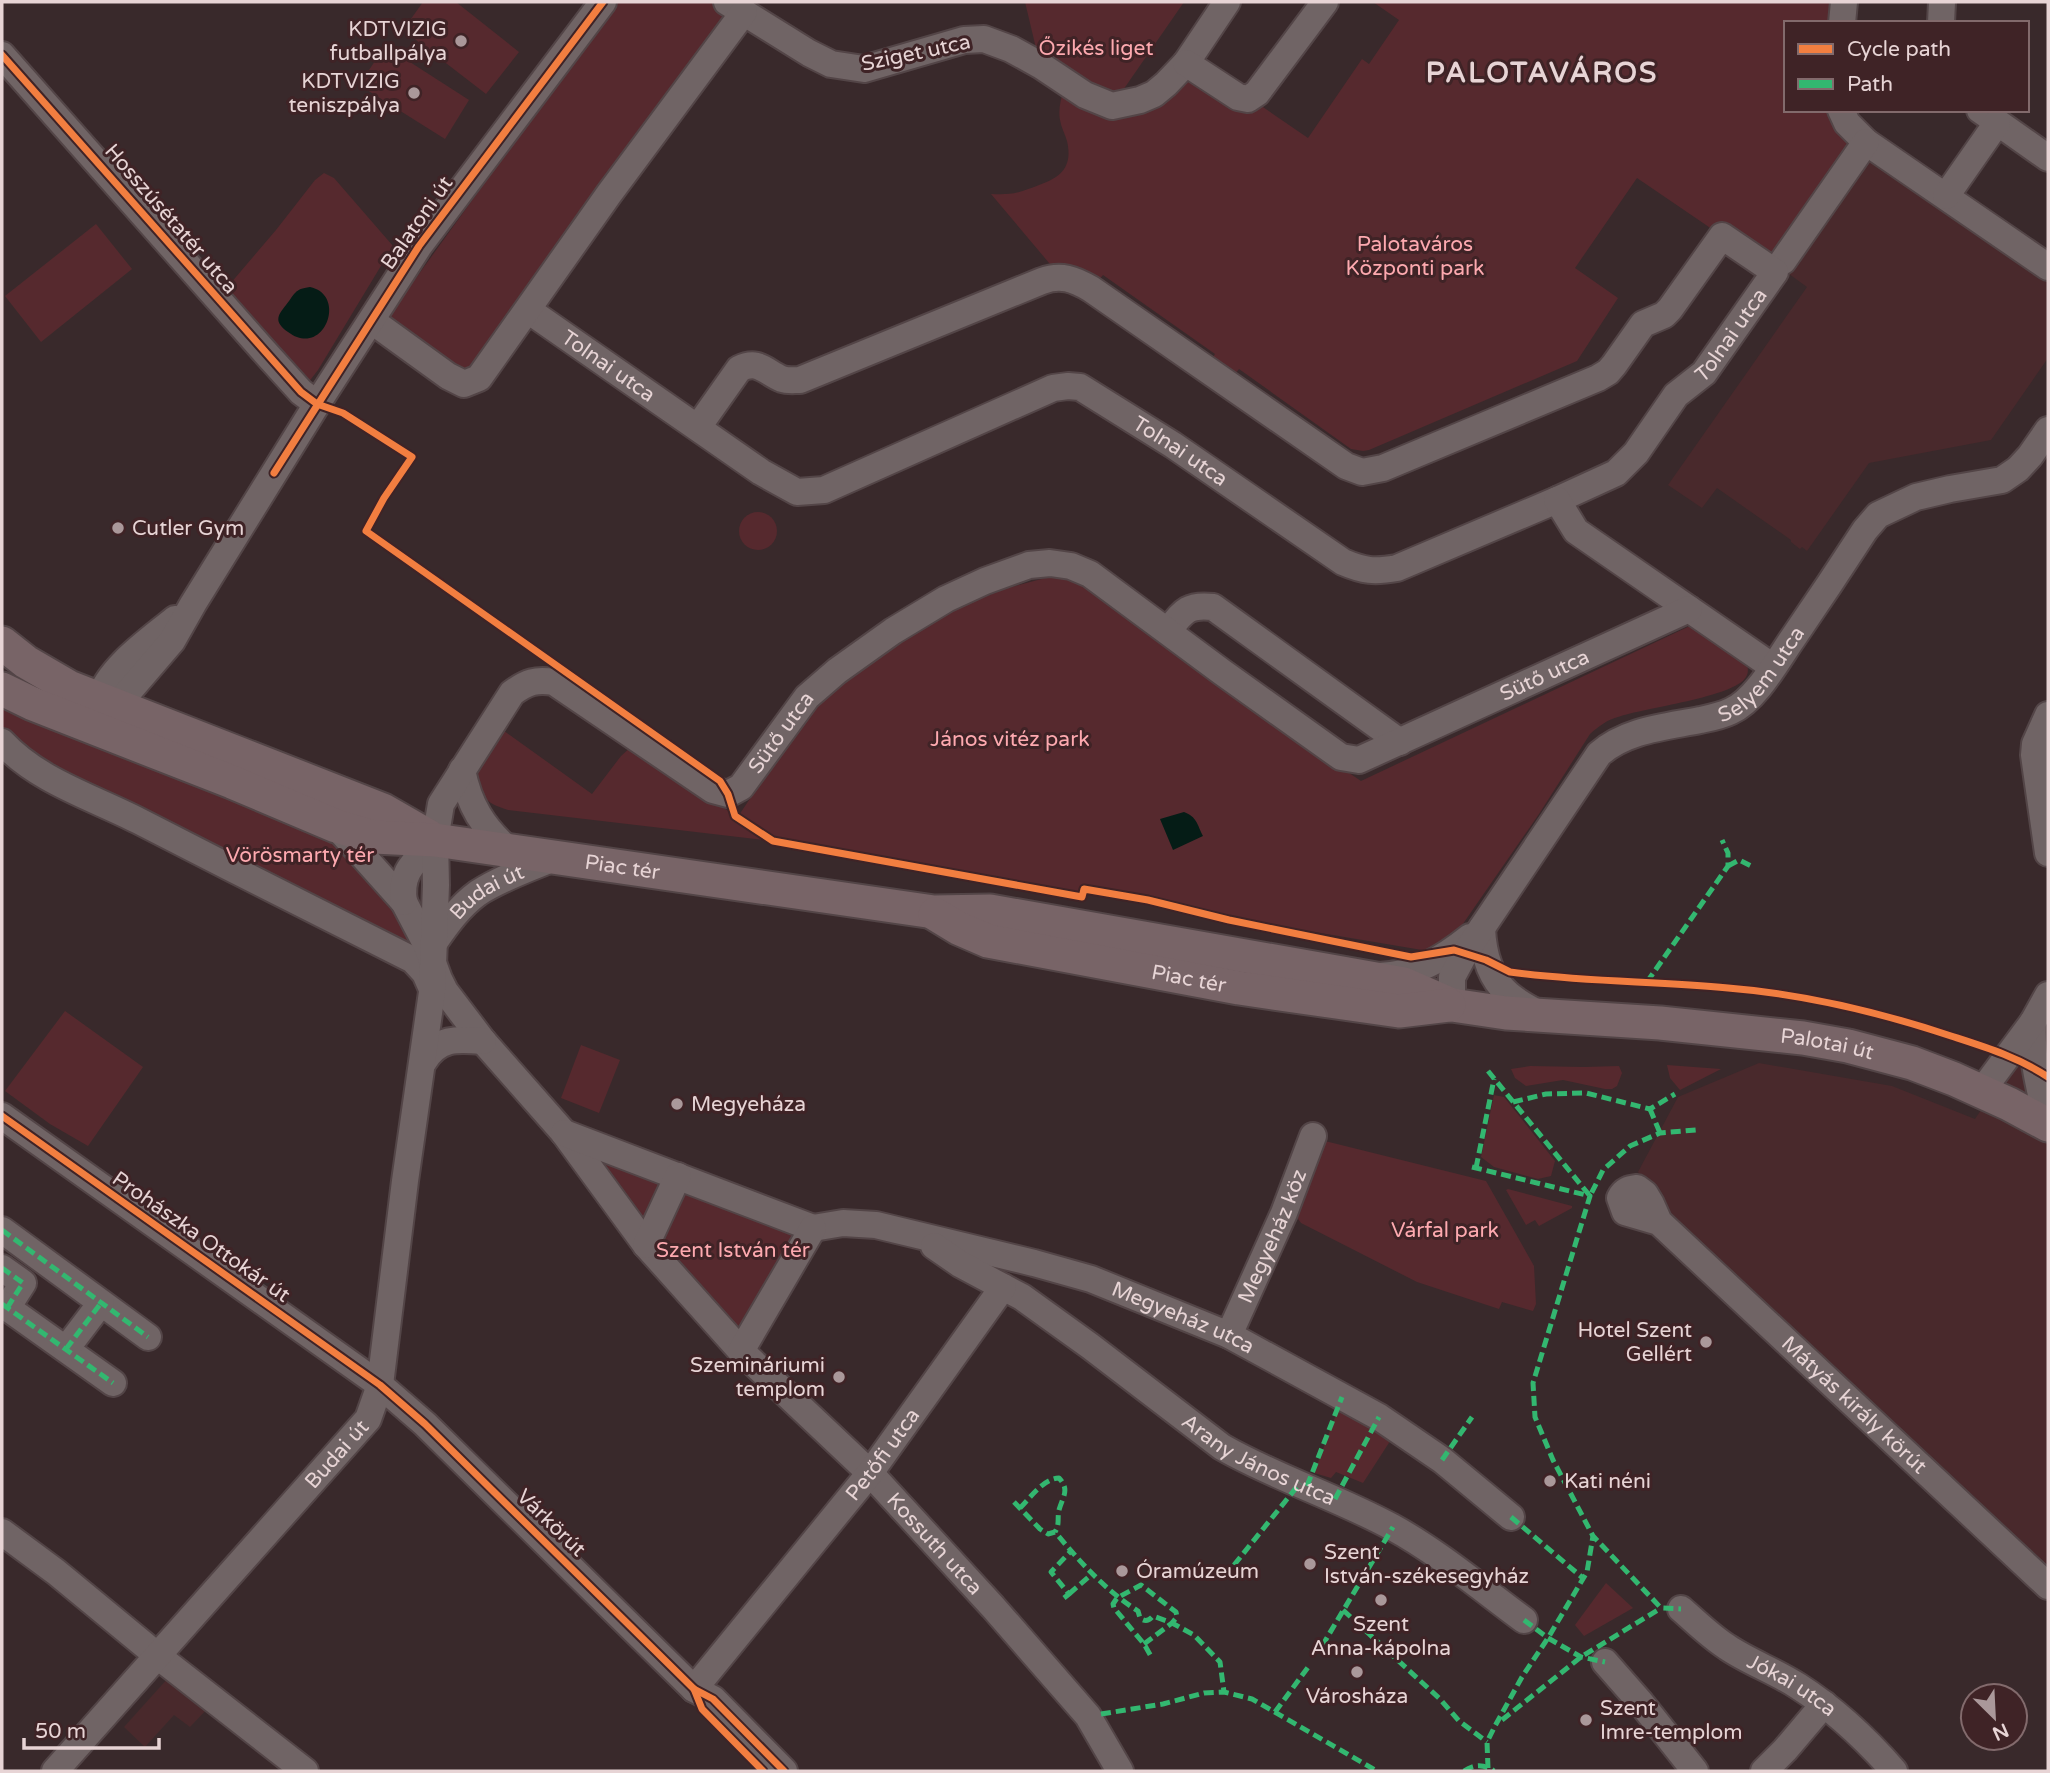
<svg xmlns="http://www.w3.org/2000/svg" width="2050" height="1773" viewBox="0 0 2050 1773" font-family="'Varela Round',sans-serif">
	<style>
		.built { fill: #49292c }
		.green { fill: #56292e }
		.water { fill: #051c16 }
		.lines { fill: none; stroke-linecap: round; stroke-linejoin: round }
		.minor-casing { stroke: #534547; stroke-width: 30 }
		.major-casing { stroke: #534547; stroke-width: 37 }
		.minor { stroke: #706465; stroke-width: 26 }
		.major { stroke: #786467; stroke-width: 33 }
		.quiet { stroke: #33b770; stroke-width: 5; stroke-dasharray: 10 5; stroke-linecap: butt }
		.cycleway-casing { stroke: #3f2326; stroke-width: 11 }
		.cycleway { stroke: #f27e40; stroke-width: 7 }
		.poi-dot { fill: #aa989a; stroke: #3f2326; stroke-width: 2.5 }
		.labels { text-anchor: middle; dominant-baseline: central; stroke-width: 6; stroke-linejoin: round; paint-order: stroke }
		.poi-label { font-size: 21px; fill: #e7d4d5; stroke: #3f2326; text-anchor: start }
		.park-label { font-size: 21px; fill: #fda9af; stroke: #3f2326 }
		.street-label { font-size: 21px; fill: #e7d4d5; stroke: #3f2326 }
		.district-label { font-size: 28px; font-weight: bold; letter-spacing: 2px; fill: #e7d4d5; stroke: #3f2326 }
	</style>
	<rect width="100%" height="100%" fill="#39292b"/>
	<g class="built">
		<path d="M1875,153L2048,276V358L1991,440L1869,463L1807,551L1802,547L1800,549L1791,542V540L1717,488L1702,508L1668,485L1807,287L1789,274Z"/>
		<path d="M2048,1010V1571L1669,1217L1638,1172L1678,1097L1759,1063L1892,1086L1975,1119Z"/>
		<path d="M169,1677L208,1708L190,1727L174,1715L145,1747L124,1727Z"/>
	</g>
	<g class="green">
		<path d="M423,2H456L519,52L486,94L403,30Z"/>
		<path d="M615,2H714L734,15L468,376L385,321Z"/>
		<path d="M1025,2H1184L1112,106L1040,65Z"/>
		<path d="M1373,2H1844L1842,23H1786V110H1841L1866,142L1775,272L1637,178L1575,268L1618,298L1577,361L1369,450L1363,451L1351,449L1239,369L1227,384L1208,366L1215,354L1103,275L1091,289L1060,276L991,194C1013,195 1018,193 1039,185C1061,177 1073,167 1067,141C1065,134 1061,127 1060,120C1058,109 1061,99 1064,88L1091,106L1174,74L1260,105L1308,138L1362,59L1369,64L1399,20Z"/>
		<path d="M385,46L469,100L445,139L359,85Z"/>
		<path d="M324,173L334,178L393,246L318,370L301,392L218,298L276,230L315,180Z"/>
		<path d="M96,224L132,269L41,342L5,296Z"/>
		<circle cx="758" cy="531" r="19"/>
		<path d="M1049,577H1071L1079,582L1259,712L1361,781L1694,624L1746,662C1748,667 1749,672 1746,677C1735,697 1643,708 1618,717C1607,720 1599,726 1590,734L1539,814L1458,931L1446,942L1428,951L1069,891L996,881L778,840L739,815L814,703L871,657L934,620L963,605L1008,588Z"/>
		<path d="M8,708L333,838L389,897L411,939L407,942L50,767L10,742L2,729V709Z"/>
		<path d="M500,728L592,794L621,756L632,746L773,841L508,810C483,802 482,797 474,773Z"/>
		<path d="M65,1011L143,1067L88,1146L50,1124L5,1091Z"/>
		<path d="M581,1045L620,1060L599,1113L561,1098Z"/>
		<path d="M1667,1065L1721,1069L1680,1090L1670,1078Z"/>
		<path d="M1530,1066L1584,1067L1619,1066L1622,1073L1617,1086L1612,1089H1605L1563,1080L1526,1086L1515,1078L1511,1069Z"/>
		<path d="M1494,1095L1504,1097L1555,1161L1551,1176L1538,1179L1494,1167L1481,1157Z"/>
		<path d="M1321,1140L1486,1181L1534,1266L1536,1304L1533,1311L1502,1302L1499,1309L1417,1282L1301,1223L1291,1209Z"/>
		<path d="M585,1151L806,1225L740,1335L657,1240Z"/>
		<path d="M1508,1189L1572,1206V1208L1539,1226L1535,1220L1526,1225L1506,1190Z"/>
		<path d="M1340,1404L1394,1435L1363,1483L1336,1472L1331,1478L1314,1473Z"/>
		<path d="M1606,1583L1633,1608L1584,1636L1575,1625Z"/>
	</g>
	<g class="water">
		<path d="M310,287C348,295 324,359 288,332C274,322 277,316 286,305C295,294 294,289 310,287Z"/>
		<path d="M1184,812C1197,817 1197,824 1203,836L1173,850L1160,819Z"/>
	</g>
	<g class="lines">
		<defs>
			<g id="minor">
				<path d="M727,2L809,53L831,64L864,69L964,40L984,39L1011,49L1040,65L1085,95L1112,106L1140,100L1154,94L1166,84L1186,63L1227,2"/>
				<path d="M1842,23L1844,2"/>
				<path d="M1941,23L1942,2"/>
				<path d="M2,55L263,350L301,392L317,404"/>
				<path d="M1186,63L1238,97L1248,99L1257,93L1325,2"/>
				<path d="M1841,110L1847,123L1866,142L2048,267"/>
				<path d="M1980,110L2048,158"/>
				<path d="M1946,196L1997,123"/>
				<path d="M1783,261L1866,142"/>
				<path id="s1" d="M528,310L761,472L797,492L824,490L1053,388L1068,386L1080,387L1173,445L1343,562C1364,571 1374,572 1397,568L1557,500L1616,473L1636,453L1676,395L1704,373L1775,272L1722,236L1670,309L1664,315L1643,324L1614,365L1608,372L1598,378L1383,468L1362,472L1346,466L1091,289C1074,279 1061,274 1042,281L800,380C794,380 788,381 782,379C765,372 759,359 739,369L698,427"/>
				<path d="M372,321L448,376L464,384L479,378L609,194L744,12"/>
				<path d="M1557,500L1576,531L1773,667"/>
				<path d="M1168,631C1183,612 1187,604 1213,607L1400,742"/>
				<path d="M2048,715L2035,744L2034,755L2048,853"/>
				<path d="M97,716C98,711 97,705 99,700C108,668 151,639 175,619"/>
				<path d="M106,718L172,641L193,604L317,404L419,246L603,2"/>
				<path d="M2,742C38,781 92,797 139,821C230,868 322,914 413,960L425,973L432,989"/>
				<path d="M462,770C469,805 483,828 510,851"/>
				<path id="s2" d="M336,826L404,902L426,944L439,979L445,991L483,1041L564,1133L646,1245L741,1351L870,1473L993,1607L1088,1716L1120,1771"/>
				<path d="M404,902C399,871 416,861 435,840"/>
				<path d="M1482,928C1483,952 1489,977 1508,994C1518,1003 1531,1009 1542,1016"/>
				<path id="s3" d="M434,943C447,924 460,906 478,893C501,878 528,869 554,858"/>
				<path d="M1379,976C1417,974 1440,961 1470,937"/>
				<path id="s4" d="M1452,1005V977L1465,953L1599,754C1626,730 1665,727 1700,720C1710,718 1721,716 1731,711C1756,700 1777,661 1793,638C1817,603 1841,567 1865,530L1878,515L1916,497L1950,489L2002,480L2018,469L2030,456L2048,430"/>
				<path d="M2033,1022C2031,1058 2040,1090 2048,1125"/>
				<path d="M424,1061C439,1037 457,1039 483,1041"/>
				<path d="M1981,1092L2033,1022L2048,995"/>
				<path d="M2,1116L380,1385L425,1424L694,1689L713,1699L784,1771"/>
				<path d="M564,1133L813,1228"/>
				<path id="s5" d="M1659,1222L1625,1212L1620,1198C1624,1190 1629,1189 1637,1188L1645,1194L1651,1204L1659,1222L2048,1586"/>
				<path id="s6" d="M813,1228L843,1223L876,1225L1034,1263L1091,1279L1229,1335L1379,1417L1442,1460L1511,1517"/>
				<path d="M2,1230L148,1337"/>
				<path d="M646,1245L678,1176"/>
				<path d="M2,1268L23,1283L7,1308"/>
				<path id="s7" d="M1003,1287L1022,1297L1090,1346L1222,1447C1276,1478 1337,1497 1392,1527C1438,1552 1482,1589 1524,1620"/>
				<path d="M2,1304L113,1383"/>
				<path id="s8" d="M1229,1335L1284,1213L1313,1136"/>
				<path d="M66,1349L101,1303"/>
				<path d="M741,1351L813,1228"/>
				<path d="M2,1532L56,1572L159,1657L305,1771"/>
				<path id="s9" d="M1681,1609C1696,1622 1710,1636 1727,1647C1749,1662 1775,1671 1798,1686C1834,1709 1866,1739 1894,1771"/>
				<path d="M1605,1662L1641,1703L1695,1771"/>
				<path id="s10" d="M694,1689L870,1473L1003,1287L960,1264L934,1246"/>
				<path id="s11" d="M55,1771L368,1419L380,1385L405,1181L432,992L436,885L435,840L441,804L512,693C527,682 536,679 554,682L713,790L728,794L741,787L807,697L837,671L893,631L946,599L985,581L1029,565L1050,563L1071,566L1090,574L1222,672L1341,757L1359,760L1689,609"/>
				<path d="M1764,1771L1785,1750L1824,1704"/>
			</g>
			<g id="major">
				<path d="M2,643L26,662L69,687L383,810L430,837"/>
				<path id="s12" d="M2,689L33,704L232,782L336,826L374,837L435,840L934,912L990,911L1404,984L1452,1005L1506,1013L1660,1023L1803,1038L1848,1046L1912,1063L1954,1079L2009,1104L2048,1125"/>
				<path id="s13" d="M935,914L958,928L988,941L1239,988L1399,1011L1449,1005"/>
			</g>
		</defs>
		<use href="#minor" class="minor-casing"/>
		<use href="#major" class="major-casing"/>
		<use href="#minor" class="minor"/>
		<use href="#major" class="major"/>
		<g class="quiet">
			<path d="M1728,866L1739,860L1753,867"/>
			<path d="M1647,982L1728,866V853L1722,840"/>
			<path d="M1488,1071L1590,1196L1603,1170L1630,1146L1660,1133L1696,1130"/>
			<path d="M1513,1102L1546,1094L1586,1093L1650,1109L1675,1094"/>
			<path d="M1650,1109L1660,1133"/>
			<path d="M1472,1167L1590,1196L1533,1383L1535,1417L1553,1460L1593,1536L1661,1608L1681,1609"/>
			<path d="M1476,1168L1494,1079"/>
			<path d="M2,1230L148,1337"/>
			<path d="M2,1268L23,1283L7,1308"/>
			<path d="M2,1304L113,1383"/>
			<path d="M66,1349L101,1303"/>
			<path d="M1442,1460L1472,1417"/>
			<path d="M1307,1486L1342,1397"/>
			<path d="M1335,1499L1379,1417"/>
			<path d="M1014,1502L1040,1529L1048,1534L1055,1532C1080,1562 1105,1590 1138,1611L1140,1618C1145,1622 1149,1621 1153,1616L1172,1623L1194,1635L1220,1662L1224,1692"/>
			<path d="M1020,1508C1030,1498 1043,1479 1059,1478C1070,1490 1063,1496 1059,1510C1057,1519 1060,1524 1055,1532"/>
			<path d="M1511,1517L1584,1579"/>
			<path d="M1234,1565L1300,1483"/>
			<path d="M1069,1594L1092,1574"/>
			<path d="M1064,1598L1069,1594L1051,1572L1071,1551"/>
			<path d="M1343,1610L1440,1699L1459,1721L1487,1742"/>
			<path d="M1524,1620L1548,1638L1581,1657L1605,1662"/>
			<path d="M1144,1644L1172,1623L1177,1617L1176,1612L1141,1585L1117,1598L1113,1604L1114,1608L1144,1644L1152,1658"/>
			<path d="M1322,1646L1393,1527"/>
			<path d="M1275,1712L1309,1666"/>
			<path d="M1101,1714L1163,1704L1204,1693L1224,1692L1252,1699L1377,1771"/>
			<path d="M1502,1720L1581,1657L1661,1608"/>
			<path d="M1488,1768L1487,1742L1495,1726L1522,1677L1548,1638L1587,1572L1593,1536"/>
			<path d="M1464,1771C1474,1764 1484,1764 1494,1771"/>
		</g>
		<defs>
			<g id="cycleway">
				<path d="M2,55L301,392L317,404L343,413L412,457L384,498L366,531L720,781L728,794L735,816L773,841L1082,897L1084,889L1148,900L1229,920L1411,957L1454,950L1486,960L1510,972C1582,982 1655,981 1728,988C1803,994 1879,1012 1951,1036C1985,1047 2018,1057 2048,1077"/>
				<path d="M274,473L419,246L603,2"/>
				<path d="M2,1116L380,1385L425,1424L694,1689L713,1699L784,1771"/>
				<path d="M694,1689L702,1709L763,1771"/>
			</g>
		</defs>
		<use href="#cycleway" class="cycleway-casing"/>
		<use href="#cycleway" class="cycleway"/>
	</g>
	<g class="poi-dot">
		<circle cx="461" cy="41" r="7"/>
		<circle cx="414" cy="93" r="7"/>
		<circle cx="118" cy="528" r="7"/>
		<circle cx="677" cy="1104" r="7"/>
		<circle cx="1706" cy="1342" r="7"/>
		<circle cx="839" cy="1377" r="7"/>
		<circle cx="1550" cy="1481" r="7"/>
		<circle cx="1310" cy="1564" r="7"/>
		<circle cx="1122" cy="1571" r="7"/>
		<circle cx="1381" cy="1600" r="7"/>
		<circle cx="1357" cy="1672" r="7"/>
		<circle cx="1586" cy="1720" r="7"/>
	</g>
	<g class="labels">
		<g class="poi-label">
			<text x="447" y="29" text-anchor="end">KDTVIZIG<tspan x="447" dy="24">futballpálya</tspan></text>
			<text x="400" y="81" text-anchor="end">KDTVIZIG<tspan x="400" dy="24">teniszpálya</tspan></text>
			<text x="132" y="528">Cutler Gym</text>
			<text x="691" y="1104">Megyeháza</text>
			<text x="1692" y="1330" text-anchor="end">Hotel Szent<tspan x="1692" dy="24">Gellért</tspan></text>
			<text x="825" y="1365" text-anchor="end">Szemináriumi<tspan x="825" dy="24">templom</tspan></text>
			<text x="1564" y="1481">Kati néni</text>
			<text x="1324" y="1552">Szent<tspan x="1324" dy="24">István-székesegyház</tspan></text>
			<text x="1136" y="1571">Óramúzeum</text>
			<text x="1381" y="1624" text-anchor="middle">Szent<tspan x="1381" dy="24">Anna-kápolna</tspan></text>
			<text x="1357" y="1696" text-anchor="middle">Városháza</text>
			<text x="1600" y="1708">Szent<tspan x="1600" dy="24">Imre-templom</tspan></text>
		</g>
		<g class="park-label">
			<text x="1096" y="48">Őzikés liget</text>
			<text x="1415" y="244">Palotaváros<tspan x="1415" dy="24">Központi park</tspan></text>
			<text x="1010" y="739">János vitéz park</text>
			<text x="300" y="855">Vörösmarty tér</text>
			<text x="1445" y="1230">Várfal park</text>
			<text x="733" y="1250">Szent István tér</text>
		</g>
		<g class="street-label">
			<text transform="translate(916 53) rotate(-12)">Sziget utca</text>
			<text transform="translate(171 219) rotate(49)">Hosszúsétatér utca</text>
			<text transform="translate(417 223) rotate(-55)">Balatoni út</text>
			<text stroke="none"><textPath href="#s1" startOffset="1421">Tolnai utca</textPath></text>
			<text stroke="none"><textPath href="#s1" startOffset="98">Tolnai utca</textPath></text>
			<text stroke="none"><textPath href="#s1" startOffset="749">Tolnai utca</textPath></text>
			<text stroke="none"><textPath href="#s4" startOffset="483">Selyem utca</textPath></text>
			<text stroke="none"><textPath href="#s11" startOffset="2459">Sütő utca</textPath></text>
			<text stroke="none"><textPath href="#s11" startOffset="1559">Sütő utca</textPath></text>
			<text stroke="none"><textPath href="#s12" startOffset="651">Piac tér</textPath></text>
			<text stroke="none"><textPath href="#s3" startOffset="75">Budai út</textPath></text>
			<text stroke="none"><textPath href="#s13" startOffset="264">Piac tér</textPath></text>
			<text stroke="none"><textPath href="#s12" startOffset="1872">Palotai út</textPath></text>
			<text stroke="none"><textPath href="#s8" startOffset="108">Megyeház köz</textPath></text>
			<text transform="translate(201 1237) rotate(35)">Prohászka Ottokár út</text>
			<text stroke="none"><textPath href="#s6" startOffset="385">Megyeház utca</textPath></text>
			<text stroke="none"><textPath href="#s5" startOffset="380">Mátyás király körút</textPath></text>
			<text stroke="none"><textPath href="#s10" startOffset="301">Petőfi utca</textPath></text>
			<text stroke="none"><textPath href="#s11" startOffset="424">Budai út</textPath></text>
			<text stroke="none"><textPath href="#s7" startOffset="310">Arany János utca</textPath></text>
			<text transform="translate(551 1523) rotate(44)">Várkörút</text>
			<text stroke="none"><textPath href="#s2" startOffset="940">Kossuth utca</textPath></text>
			<text stroke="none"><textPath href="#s9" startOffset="135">Jókai utca</textPath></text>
		</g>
		<g class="district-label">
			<text x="1542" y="73">PALOTAVÁROS</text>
		</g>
	</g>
	<rect width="2050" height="1773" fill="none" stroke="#e7d4d5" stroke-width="7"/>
	<rect x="1784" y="21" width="245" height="91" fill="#3f2326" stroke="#826a6c" stroke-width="2"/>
	<rect x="1798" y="44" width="35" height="10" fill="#f27e40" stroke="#826a6c" stroke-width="2"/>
	<text x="1847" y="56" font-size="21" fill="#e7d4d5">Cycle path</text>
	<rect x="1798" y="79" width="35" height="10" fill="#33b770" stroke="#826a6c" stroke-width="2"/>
	<text x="1847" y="91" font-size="21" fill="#e7d4d5">Path</text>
	<g transform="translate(1994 1717) rotate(156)"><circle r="33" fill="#3f2326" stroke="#826a6c" stroke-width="2"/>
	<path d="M0-5L12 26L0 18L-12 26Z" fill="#aa989a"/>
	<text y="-10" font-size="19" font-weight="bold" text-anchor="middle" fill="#e7d4d5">N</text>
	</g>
	<path d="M24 1738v10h135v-10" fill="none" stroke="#e7d4d5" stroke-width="3.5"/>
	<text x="35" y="1738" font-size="21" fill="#e7d4d5" stroke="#3f2326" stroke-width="5" paint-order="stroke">50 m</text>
</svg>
